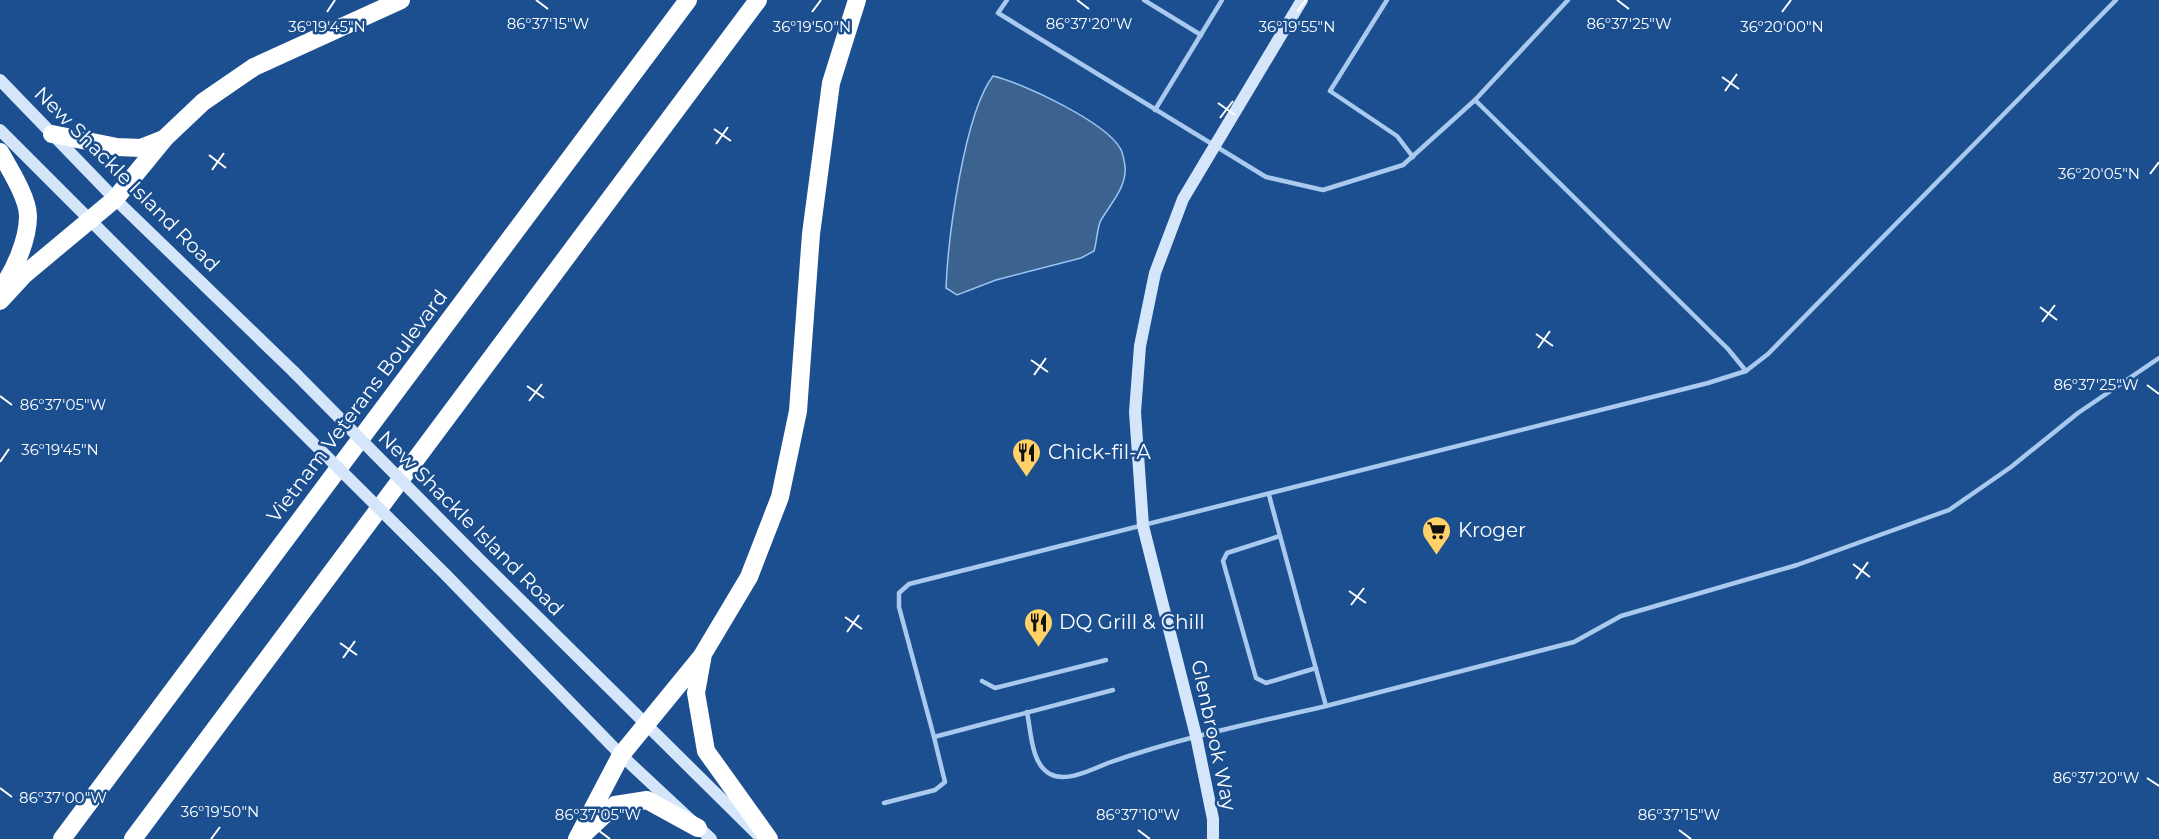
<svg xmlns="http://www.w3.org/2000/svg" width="2159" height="839" viewBox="0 0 2159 839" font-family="Montserrat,sans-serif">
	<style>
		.water { fill: #3c6290; stroke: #9cc4f0; stroke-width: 1.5 }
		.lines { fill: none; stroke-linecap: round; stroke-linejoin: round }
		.lane { stroke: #a9c9ee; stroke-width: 4.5 }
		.secondary { stroke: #d6e6fa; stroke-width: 12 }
		.highway { stroke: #fff; stroke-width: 18 }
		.secondary-bridge { stroke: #d6e6fa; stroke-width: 12 }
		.ticks { fill: none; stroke: #fff; stroke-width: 2 }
		.labels { text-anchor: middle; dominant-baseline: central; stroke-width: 5; stroke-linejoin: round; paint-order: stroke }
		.street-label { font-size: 20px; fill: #fff; stroke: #1b4f8f }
		.poi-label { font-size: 20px; fill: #fff; stroke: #1b4f8f; text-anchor: start }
		.ticks-label { font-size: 15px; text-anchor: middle; fill: #fff; stroke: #1b4f8f; stroke-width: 5; stroke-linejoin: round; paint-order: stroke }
	</style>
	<rect width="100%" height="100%" fill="#1b4f8f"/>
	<path class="water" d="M993,76C1023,83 1105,122 1120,148C1123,152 1124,161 1125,166C1127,187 1111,203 1101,220C1097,227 1097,242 1094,251L1081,258L996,280L957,295L946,288C948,238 964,114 993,76Z"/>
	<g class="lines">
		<g class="lane">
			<path d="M1007,0L998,13L1266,177L1323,190L1403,165L1475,100L1568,0"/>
			<path d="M1144,0L1201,35"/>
			<path d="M1387,0L1330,91L1397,136L1413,157"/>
			<path d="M1475,100L1728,349L1746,371"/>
			<path d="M1155,110L1222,0"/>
			<path d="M1280,536L1227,553L1223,561L1256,678L1266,683L1316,668"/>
			<path d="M982,681L995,688L1106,660"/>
			<path d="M1326,706L1574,642L1621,616L1797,565L1949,510L2011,467L2078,413L2159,358"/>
			<path d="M1027,712C1031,731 1031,764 1050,774C1067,783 1093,769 1108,763C1179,738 1253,723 1326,706L1269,495"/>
			<path d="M934,737L899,607V593L909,584L1708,383L1746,371L1768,354L2116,0"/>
			<path d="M884,803L935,790L945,782L934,737L1113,690"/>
		</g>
		<g class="secondary">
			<path d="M0,80L115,199L294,372"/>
			<path d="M0,130L264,394"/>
			<path d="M475,555L757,834"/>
			<path d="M446,575L621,755L711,839"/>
			<path d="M1213,839V819L1196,736L1143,526L1135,412L1140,346L1155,273L1183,199L1302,0"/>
		</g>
		<g class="highway">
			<path d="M52,134L117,147L141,148L164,139"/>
			<path d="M0,152C9,168 28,198 28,216C28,240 14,272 0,290"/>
			<path d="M0,301L25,274L115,199L165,138L203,102L254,67L401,0"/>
			<path d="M586,832L615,805L647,800L698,828"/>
			<path d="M62,839L688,0"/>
			<path d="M133,839L758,0"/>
			<path d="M577,839L621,755L702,656"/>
			<path d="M769,839L706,751L696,693L703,654L749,577L780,497L798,411L811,234L831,83L857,0"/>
		</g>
		<g class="secondary-bridge">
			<path d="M294,372L475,555"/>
			<path d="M264,394L446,575"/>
		</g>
	</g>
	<path class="ticks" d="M536,0L548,9M1077,0L1089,9M1617,0L1629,9M327,12L335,0M812,12L821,0M1297,12L1306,0M1782,12L1791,0M1722,77L1739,89M1725,91L1737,74M1218,103L1235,115M1220,118L1233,101M714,129L731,141M716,144L728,127M209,155L226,168M212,170L224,153M2150,174L2159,162M2040,307L2057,320M2042,322L2055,305M1536,334L1553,346M1538,348L1550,331M1031,360L1048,372M1034,375L1046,358M2147,385L2159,394M527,386L544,398M0,396L12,405M529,401L542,384M0,462L9,449M1853,564L1870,577M1856,579L1868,562M1349,591L1366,603M1351,605L1364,588M845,617L862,629M847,632L859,615M340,643L357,655M343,658L355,641M2147,778L2159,786M0,788L12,797M598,830L610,839M1138,830L1150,839M1679,830L1691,839M211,839L220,827"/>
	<defs>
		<symbol id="restaurant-pin" viewBox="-11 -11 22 30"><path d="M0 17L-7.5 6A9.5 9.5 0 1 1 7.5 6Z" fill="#ffd166" stroke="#1b4f8f"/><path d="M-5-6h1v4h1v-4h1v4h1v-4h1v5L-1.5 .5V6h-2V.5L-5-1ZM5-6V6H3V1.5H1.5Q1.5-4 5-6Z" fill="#111"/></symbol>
		<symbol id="supermarket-pin" viewBox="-11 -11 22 30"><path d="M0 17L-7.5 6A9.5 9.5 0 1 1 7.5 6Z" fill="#ffd166" stroke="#1b4f8f"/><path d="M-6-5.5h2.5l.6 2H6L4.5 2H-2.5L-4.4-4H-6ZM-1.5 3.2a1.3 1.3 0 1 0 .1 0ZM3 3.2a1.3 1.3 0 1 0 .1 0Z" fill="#111"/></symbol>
	</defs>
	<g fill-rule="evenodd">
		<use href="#restaurant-pin" x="1010" y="436" width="33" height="45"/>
		<use href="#supermarket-pin" x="1420" y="514" width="33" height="45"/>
		<use href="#restaurant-pin" x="1022" y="606" width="33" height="45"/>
	</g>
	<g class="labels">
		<g class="street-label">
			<text transform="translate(127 179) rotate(45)">New Shackle Island Road</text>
			<text transform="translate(357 406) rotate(-53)">Vietnam Veterans Boulevard</text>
			<text transform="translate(471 523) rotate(45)">New Shackle Island Road</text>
			<text transform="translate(1214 735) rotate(78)">Glenbrook Way</text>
		</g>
		<g class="poi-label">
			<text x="1048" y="452">Chick-fil-A</text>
			<text x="1458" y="530">Kroger</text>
			<text x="1059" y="622">DQ Grill &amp; Chill</text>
		</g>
	</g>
	<g class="ticks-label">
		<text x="548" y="29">86°37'15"W</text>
		<text x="1089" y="29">86°37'20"W</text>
		<text x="1629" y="29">86°37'25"W</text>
		<text x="812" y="32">36°19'50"N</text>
		<text x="1297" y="32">36°19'55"N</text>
		<text x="1782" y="32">36°20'00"N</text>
		<text x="327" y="32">36°19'45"N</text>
		<text x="2099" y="179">36°20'05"N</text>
		<text x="2096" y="390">86°37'25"W</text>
		<text x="63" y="410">86°37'05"W</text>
		<text x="60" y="455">36°19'45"N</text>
		<text x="2096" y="783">86°37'20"W</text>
		<text x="63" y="803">86°37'00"W</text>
		<text x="220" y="817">36°19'50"N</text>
		<text x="598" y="820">86°37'05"W</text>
		<text x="1138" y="820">86°37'10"W</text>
		<text x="1679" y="820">86°37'15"W</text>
	</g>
</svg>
